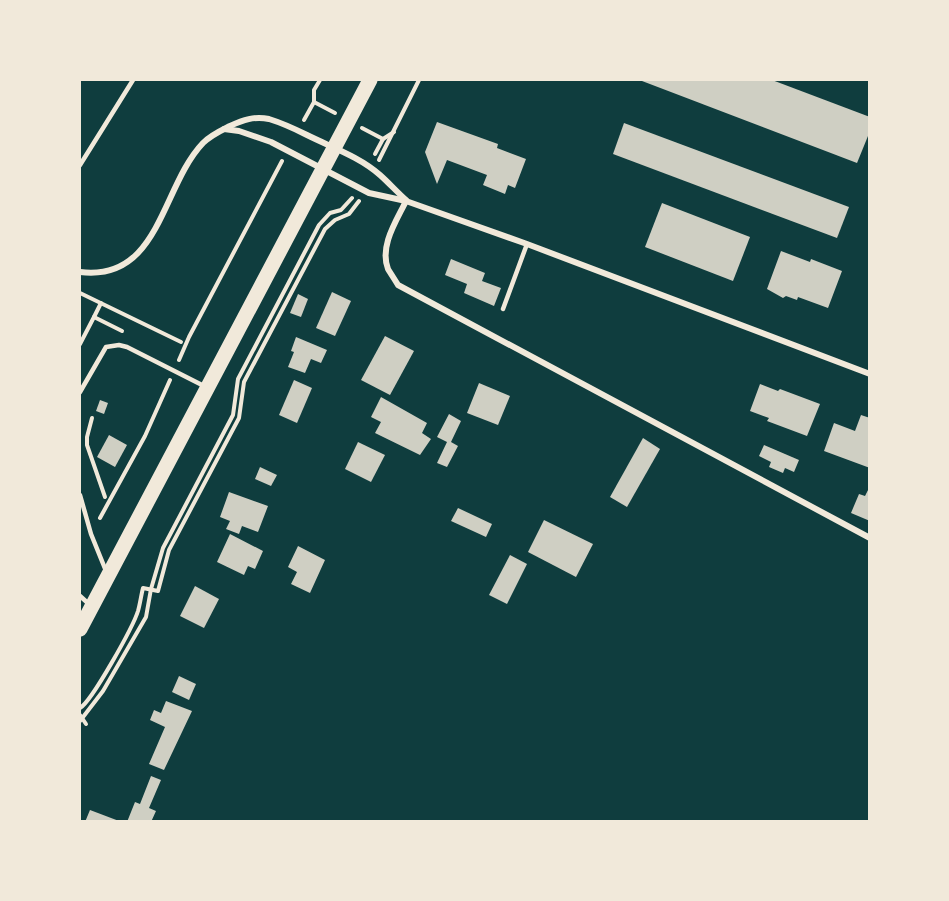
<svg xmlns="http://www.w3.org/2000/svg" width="949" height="901" viewBox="0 0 949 901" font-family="Arial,sans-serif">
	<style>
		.building { fill: #cfcfc3 }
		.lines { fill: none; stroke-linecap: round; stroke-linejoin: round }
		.path { stroke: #f1e9da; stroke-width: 4 }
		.service { stroke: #f1e9da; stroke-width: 4.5 }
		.minor { stroke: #f1e9da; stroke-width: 6 }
		.primary { stroke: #f1e9da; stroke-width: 15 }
	</style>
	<rect width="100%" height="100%" fill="#0f3d3e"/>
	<g class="building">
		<path d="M643,80H772L870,117V131L857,163L642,81Z"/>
		<path d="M437,122L498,144L497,148L526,159L515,188L508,185L505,194L483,185L487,175L447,160L437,184L425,152Z"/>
		<path d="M624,123L849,207L837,238L613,154Z"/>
		<path d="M662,203L750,237L733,281L645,247Z"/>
		<path d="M781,251L810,262L811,259L842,271L828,308L798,297L797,300L786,296L783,298L767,289Z"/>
		<path d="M451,259L485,273L482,281L501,288L494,306L464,293L467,284L445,275Z"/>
		<path d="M332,292L351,301L335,336L316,328Z"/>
		<path d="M298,294L308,299L301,317L290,313Z"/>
		<path d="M385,336L414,351L390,395L361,380Z"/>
		<path d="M296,337L327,350L321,363L311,359L305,373L288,367L294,352L291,351Z"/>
		<path d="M294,380L312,388L297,423L279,415Z"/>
		<path d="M479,383L510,396L498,425L467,413Z"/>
		<path d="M760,384L778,391L780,389L820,404L807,436L767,421L769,418L750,411Z"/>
		<path d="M381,397L427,423L422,433L431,439L420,455L375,433L381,422L371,417Z"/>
		<path d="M100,400L108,403L104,414L96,411Z"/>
		<path d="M449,414L461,421L451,442L458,446L447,467L437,463L447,442L437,437Z"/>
		<path d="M861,415L870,418V468L824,451L834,423L855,431Z"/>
		<path d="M109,435L127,445L115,467L97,457Z"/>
		<path d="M643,438L660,449L627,507L610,497Z"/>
		<path d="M358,442L385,455L371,482L345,469Z"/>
		<path d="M764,445L799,460L794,472L785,468L783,473L769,467L771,462L759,456Z"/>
		<path d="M260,467L277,475L271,486L255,479Z"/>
		<path d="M870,486V521L851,513L859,494L865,496Z"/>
		<path d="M229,492L268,506L258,532L242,526L239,534L226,529L230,521L220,517Z"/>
		<path d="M458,508L492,524L486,537L451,521Z"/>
		<path d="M544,520L593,544L576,577L528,552Z"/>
		<path d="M230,534L263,551L255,569L248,566L244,575L217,562Z"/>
		<path d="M298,546L325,560L310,593L291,584L297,572L288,567Z"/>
		<path d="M510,555L527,564L507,604L489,595Z"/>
		<path d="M195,586L219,599L204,628L180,616Z"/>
		<path d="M179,676L196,684L189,700L172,692Z"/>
		<path d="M166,701L192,711L164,770L149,764L165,727L150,720L154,710L161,713Z"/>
		<path d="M151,776L161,780L149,808L156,811L151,822H127L135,802L140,804Z"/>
		<path d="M90,810L119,821V822H85Z"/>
	</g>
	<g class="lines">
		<g class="path">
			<path d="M314,102L335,113"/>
			<path d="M304,120L314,102V90L320,80"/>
			<path d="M362,128L383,139"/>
			<path d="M375,154L383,139L394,132"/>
			<path d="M379,160L419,80"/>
			<path d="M80,293L181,342"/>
			<path d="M94,317L101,303"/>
			<path d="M80,344L94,317L122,331"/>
			<path d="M179,360L189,337L282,161"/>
			<path d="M92,418L87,437V445L105,497"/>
			<path d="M100,518L145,436L170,380"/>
			<path d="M80,708C92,701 133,627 138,611C140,604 141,596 143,588L158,591L169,550L239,418L244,382L325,229L335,220L349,214L359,201"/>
			<path d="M80,715L86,724"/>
			<path d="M80,721L103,691L146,617L151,589L163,548L233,415L238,379L319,225L330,213L341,210L352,198"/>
		</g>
		<g class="service">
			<path d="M80,165L133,80"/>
			<path d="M503,309L527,244"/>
			<path d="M80,392L106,347L119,345L127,347L206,387"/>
			<path d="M80,495L91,534L106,571"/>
			<path d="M80,596L90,605"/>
		</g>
		<g class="minor">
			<path d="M224,129L239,131L271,142L369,193L406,201L527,244L870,374"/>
			<path d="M406,201C397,220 379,246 388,269C391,274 395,280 398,285L870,538"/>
			<path d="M80,272C160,282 161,187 203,143C211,135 220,131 230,126C243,120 254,116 269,119C282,123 295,129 307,135C331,147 360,157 380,175C389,183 397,192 406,200"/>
		</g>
		<path class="primary" d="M80,629L370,80"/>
	</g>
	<rect width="949" height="901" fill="none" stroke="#f1e9da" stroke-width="162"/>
</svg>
